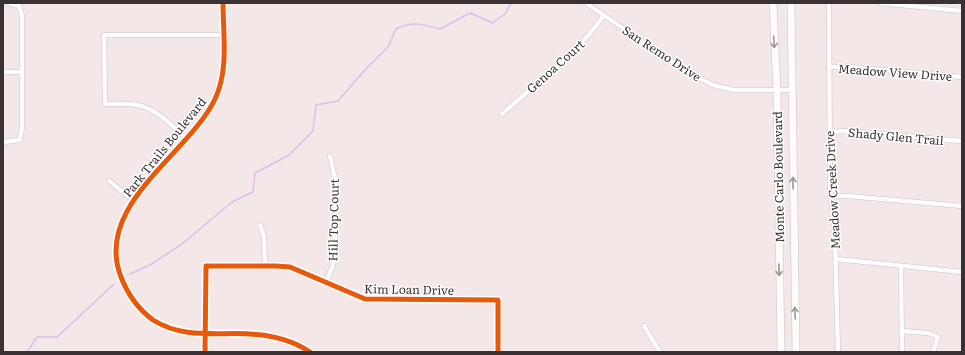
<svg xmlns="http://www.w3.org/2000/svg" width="965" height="355" viewBox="0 0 965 355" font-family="Literata,serif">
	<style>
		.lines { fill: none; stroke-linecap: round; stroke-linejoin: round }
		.stream { stroke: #dcbeea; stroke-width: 1.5 }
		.street-casing { stroke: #cdc3c4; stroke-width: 5.5 }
		.secondary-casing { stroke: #cdc3c4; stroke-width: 8 }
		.street { stroke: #fdfbfc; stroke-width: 4.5 }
		.secondary { stroke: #fdfbfc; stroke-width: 7 }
		.cycleway-casing { stroke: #fff; stroke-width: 8 }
		.cycleway { stroke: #e8590c; stroke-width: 5 }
		.oneway { stroke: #9c9698 }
		.labels { text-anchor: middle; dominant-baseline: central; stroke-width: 3; stroke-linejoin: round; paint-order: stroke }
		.street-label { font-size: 12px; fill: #3a3133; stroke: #fff }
	</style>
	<rect width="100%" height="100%" fill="#f3e7e8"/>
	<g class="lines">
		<g class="stream">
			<path d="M130,274L150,265L182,244L232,202L253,192L255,173L289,155L313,131L316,105L338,101L364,71L388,47L396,29C412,21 423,24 440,29L470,13L493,23L505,14L511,3"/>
			<path d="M27,352L37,337H57L114,284"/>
		</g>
		<defs>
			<g id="street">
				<path d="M223,3C223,34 229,70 215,99C189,154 93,205 121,277C128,295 138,309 153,320C183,339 217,332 250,334C272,335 292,340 310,352"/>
				<path d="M586,3L687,72L713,85L734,90H792"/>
				<path d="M829,3L830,188L835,236L838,352"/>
				<path d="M880,3L962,11"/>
				<path d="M829,67H850L962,77"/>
				<path d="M3,72H21"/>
				<path d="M502,114C538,82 576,55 604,15"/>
				<path d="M829,132L847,131L962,141"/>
				<path d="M186,138C172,126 156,108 137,105C126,103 115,104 105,104L104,35H223"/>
				<path d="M3,142L20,140L22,127V16L19,6L8,3"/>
				<path d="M109,181L134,201"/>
				<path d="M830,196H848L962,206"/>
				<path d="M260,225L264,237L265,266"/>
				<path d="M836,259L962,272"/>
				<path d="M901,266L902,352"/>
				<path d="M326,282L333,265L335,252V179L330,156"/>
				<path d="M644,326L660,352"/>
				<path d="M902,331L928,333L938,337L933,352"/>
				<path d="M205,352L206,266H276L290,267L365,299L498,300V352"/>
			</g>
			<g id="secondary">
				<path d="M773,3L777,91L781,352"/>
				<path d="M791,3L796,352"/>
			</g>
		</defs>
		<use href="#street" class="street-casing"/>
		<use href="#secondary" class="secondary-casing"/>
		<use href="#street" class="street"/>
		<use href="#secondary" class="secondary"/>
		<defs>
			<g id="cycleway">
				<path d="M223,3C223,34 229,70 215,99C189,154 93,205 121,277C128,295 138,309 153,320C183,339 217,332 250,334C272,335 292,340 310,352"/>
				<path d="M205,352L206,266H276L290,267L365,299L498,300V352"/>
			</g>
		</defs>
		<use href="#cycleway" class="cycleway-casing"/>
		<use href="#cycleway" class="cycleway"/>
	</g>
	<defs><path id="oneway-shaft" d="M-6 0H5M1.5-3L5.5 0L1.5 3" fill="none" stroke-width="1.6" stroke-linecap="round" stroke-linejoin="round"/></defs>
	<g class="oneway">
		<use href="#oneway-shaft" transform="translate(774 42) rotate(87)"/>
		<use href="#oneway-shaft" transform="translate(793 183) rotate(-91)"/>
		<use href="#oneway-shaft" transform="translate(779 270) rotate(89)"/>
		<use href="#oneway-shaft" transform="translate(795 313) rotate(-92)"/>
	</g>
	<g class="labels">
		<g class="street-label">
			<text transform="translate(662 53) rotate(33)">San Remo Drive</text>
			<text transform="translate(555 66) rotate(-42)">Genoa Court</text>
			<text transform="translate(895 72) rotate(4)">Meadow View Drive</text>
			<text transform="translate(896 136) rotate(5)">Shady Glen Trail</text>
			<text transform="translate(164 147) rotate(-51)">Park Trails Boulevard</text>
			<text transform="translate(778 177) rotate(-91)">Monte Carlo Boulevard</text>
			<text transform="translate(832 190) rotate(-93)">Meadow Creek Drive</text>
			<text transform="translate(333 220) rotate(-89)">Hill Top Court</text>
			<text transform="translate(409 289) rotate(1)">Kim Loan Drive</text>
		</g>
	</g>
	<rect width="965" height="355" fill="none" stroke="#3a3133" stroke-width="8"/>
</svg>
